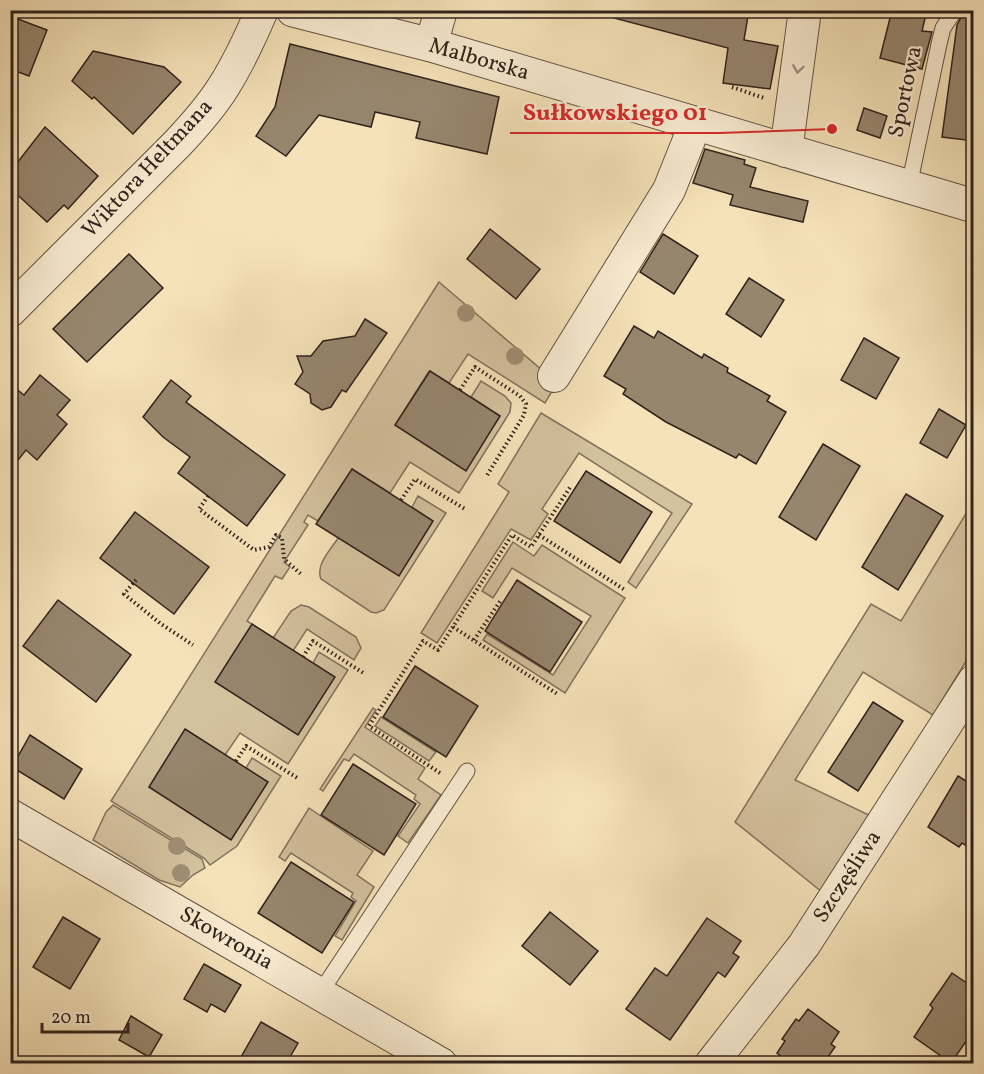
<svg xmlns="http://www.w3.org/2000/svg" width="984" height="1074" viewBox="0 0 984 1074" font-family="Vollkorn,serif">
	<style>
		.green { fill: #d4c19e; stroke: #82725d; stroke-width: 1.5 }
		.building { fill: #97866e; stroke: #30221c; stroke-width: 1.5 }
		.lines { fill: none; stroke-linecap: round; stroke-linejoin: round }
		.service-casing { stroke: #625243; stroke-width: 17 }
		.minor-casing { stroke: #625243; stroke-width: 34 }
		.tertiary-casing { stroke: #625243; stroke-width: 35 }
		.path { stroke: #30221c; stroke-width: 4; stroke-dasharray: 1.5 3; stroke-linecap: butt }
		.service { stroke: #f9ecd2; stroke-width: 15 }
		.minor { stroke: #f9ecd2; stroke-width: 32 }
		.tertiary { stroke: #f9ecd2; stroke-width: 33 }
		.tree { fill: #a08e74 }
		.oneway { stroke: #9f9180 }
		.labels { text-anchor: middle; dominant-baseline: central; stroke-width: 4.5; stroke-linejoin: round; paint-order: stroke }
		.street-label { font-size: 22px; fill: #30221c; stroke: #f9ecd2 }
		.leader { fill: none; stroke: #d62828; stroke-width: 2 }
		.callout-dot { fill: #d62828; stroke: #f9ecd2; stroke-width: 2 }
		.callout-label { font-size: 24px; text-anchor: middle; font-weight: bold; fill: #d62828; stroke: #f9ecd2; stroke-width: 4.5; stroke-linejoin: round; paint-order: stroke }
	</style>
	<rect width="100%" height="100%" fill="#f6e2b9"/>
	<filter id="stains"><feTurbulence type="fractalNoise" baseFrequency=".00333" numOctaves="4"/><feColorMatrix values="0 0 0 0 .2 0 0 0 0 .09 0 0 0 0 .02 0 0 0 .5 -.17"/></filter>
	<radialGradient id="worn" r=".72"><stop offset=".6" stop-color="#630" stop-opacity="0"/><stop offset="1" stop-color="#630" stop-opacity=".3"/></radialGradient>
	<g class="green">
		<path d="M439,282L557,383L545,403L468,354L449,383L429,371L395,425L465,470L500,416L471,397L481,381L505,396L511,403L510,412L459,493L410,462L390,493L352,469L318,521L308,515L304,522L308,525L284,562L290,567L282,579L275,576L247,621L334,677L313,663L319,652L348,670L288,764L240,733L225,755L185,730L149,787L231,839L268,782L246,768L252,758L281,776L237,846L210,865L204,858L111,801Z"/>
		<path d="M541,413L692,504L636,588L628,582L672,513L579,453L542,509L548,514L531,540L511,529L437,643L421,633L509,492L498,484Z"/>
		<path d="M418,496L446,513L384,610L376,613L371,612L321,579C315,565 331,549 339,537L399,575L433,521L412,507Z"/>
		<path d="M973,502V650L933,715L863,672L795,780L869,815L822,892L735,822L871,604L901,621Z"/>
		<path d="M513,542L534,556L542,545L625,598L565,693L483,640L487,634L553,675L591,616L512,568L493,598L482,591Z"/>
		<path d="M301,605L309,607L356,637L361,648L354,660L307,629L293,651L273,638L291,611Z"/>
		<path d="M373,708L376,710L365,727L425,768L418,779L441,795L408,843L398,836L420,804L414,799L416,795L354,754L349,761L344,759L323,791L320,789Z"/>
		<path d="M381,717L436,752L429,761L375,726Z"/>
		<path d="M113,805L202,859L205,868L193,875L180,887L159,880L93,840L106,812Z"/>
		<path d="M309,808L373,851L357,875L374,887L342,940L335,936L356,901L351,897L353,893L291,853L285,861L279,857Z"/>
	</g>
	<g class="building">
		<path d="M615,10H749L744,40L778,46L770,89L723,83L728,48L614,18Z"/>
		<path d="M892,10H927L922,31L932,32L922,69L880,58Z"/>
		<path d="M965,10H974V141L942,137L957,25Z"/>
		<path d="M10,16L47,30L29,76L10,69Z"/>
		<path d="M290,44L499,97L487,154L416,138L420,122L375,112L371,127L319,115L286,156L256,136L275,107Z"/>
		<path d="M93,51L164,67L181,82L133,134L94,97L92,99L72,81Z"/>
		<path d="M864,108L887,116L880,138L857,130Z"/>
		<path d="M45,127L98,176L68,209L64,205L47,222L10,188V172Z"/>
		<path d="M705,149L745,160L744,164L756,168L750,187L808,201L803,222L730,205L733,195L693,183Z"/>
		<path d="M490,229L540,269L516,299L467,259Z"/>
		<path d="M663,234L698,256L674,294L640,272Z"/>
		<path d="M129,254L163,288L87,362L53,329Z"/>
		<path d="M749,278L784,300L761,337L726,314Z"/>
		<path d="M365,319L387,333L346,392L342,390L331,407L322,410L311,403L310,394L295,384L303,372L297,356H311L323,341L355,336Z"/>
		<path d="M634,326L654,338L658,331L702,358L704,354L728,368L727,372L770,396L767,401L786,412L756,464L739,454L736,458L666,422L623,394L626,389L604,376Z"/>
		<path d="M864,338L899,358L876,399L841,380Z"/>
		<path d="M430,371L500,416L466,471L395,425Z"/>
		<path d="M40,375L70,400L57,415L67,424L37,460L26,450L10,470V384L24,395Z"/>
		<path d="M171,380L191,396L186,402L285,475L247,526L178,473L190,457L163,437L143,417Z"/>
		<path d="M939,409L966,425L947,458L920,443Z"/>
		<path d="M823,444L860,466L816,540L779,517Z"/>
		<path d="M352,469L433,521L399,576L316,524Z"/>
		<path d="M586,471L652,512L620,563L554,521Z"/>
		<path d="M906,494L943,516L898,590L862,567Z"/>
		<path d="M135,512L209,567L174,614L100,558Z"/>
		<path d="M517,580L582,622L550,672L485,631Z"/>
		<path d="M58,600L131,655L96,702L23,646Z"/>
		<path d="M252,624L335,677L298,735L215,682Z"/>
		<path d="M415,666L478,706L446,757L383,717Z"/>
		<path d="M873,702L903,721L858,791L828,772Z"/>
		<path d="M185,729L268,782L231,840L149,787Z"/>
		<path d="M30,735L82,769L64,799L12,767Z"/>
		<path d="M353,764L416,804L384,855L321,815Z"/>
		<path d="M958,776L974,786V851L962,843L959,847L928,827Z"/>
		<path d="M291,862L354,902L322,953L258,913Z"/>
		<path d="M550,912L598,951L570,985L522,946Z"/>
		<path d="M63,917L100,939L70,989L33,967Z"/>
		<path d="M707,918L741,941L733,953L739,957L725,977L718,972L670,1040L626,1009L655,968L667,976Z"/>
		<path d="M204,964L241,985L225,1012L211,1004L207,1012L184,999Z"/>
		<path d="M952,973L974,988V1030L951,1063L914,1037L933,1008L930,1005Z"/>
		<path d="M808,1009L839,1032L831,1044L835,1047L823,1064H791L777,1053L785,1041L782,1039L796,1019L799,1021Z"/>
		<path d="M131,1016L162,1035L149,1057L119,1040Z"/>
		<path d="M261,1022L298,1043L286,1064H237Z"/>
	</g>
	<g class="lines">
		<defs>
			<g id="service">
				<path d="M909,186L939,44L943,28L955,10"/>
				<path d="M320,993L467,771"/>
			</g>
			<g id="minor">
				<path d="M431,45L441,10"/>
				<path d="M786,151L805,10"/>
				<path d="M10,311L177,144C194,126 211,107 224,86C239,62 251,36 262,10"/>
				<path d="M554,376L669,190L689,140L694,123"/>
				<path d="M10,815L441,1064"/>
				<path d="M711,1064L804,945L974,681"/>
			</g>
			<path id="tertiary" d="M293,10L431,45L974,206"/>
		</defs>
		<use href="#service" class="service-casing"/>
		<use href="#minor" class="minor-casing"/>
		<use href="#tertiary" class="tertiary-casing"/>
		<g class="path">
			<path d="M732,87L764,98"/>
			<path d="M460,390L475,367L520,396L526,404L524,415L486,477"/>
			<path d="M208,496L199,509L254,550L269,547L276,535L282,538L284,559L301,574"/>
			<path d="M401,500L415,479L465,509"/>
			<path d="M539,535L625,590"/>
			<path d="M136,580L124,594L161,624L193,645"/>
			<path d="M453,627L559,695"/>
			<path d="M474,640L501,600"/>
			<path d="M303,657L313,641L365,674"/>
			<path d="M236,761L246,746L299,779"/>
			<path d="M440,773L369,726L423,641L438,650L512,535L531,547L571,486"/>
		</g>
		<use href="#service" class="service"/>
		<use href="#minor" class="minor"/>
		<use href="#tertiary" class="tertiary"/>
	</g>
	<g class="tree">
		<circle cx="466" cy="313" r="9"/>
		<circle cx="515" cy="356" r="9"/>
		<circle cx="177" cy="846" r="9"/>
		<circle cx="181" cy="873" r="9"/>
	</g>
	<defs><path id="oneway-chevron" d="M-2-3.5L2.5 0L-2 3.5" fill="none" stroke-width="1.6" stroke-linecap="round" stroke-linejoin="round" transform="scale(1.5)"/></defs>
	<use class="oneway" href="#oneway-chevron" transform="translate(798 69) rotate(98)"/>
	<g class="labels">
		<g class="street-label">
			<text transform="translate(479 60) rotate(16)">Malborska</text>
			<text transform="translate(906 92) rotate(-78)">Sportowa</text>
			<text transform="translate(148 169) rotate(-47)">Wiktora Heltmana</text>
			<text transform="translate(848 877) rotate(-57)">Szczęśliwa</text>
			<text transform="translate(226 939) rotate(30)">Skowronia</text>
		</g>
	</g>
	<path class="leader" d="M832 129L719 133H510"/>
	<circle class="callout-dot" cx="832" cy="129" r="6"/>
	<g class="callout-label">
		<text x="615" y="120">Sułkowskiego 01</text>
	</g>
	<rect width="984" height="1074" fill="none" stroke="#f6e2b9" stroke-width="36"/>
	<rect x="12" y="12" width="960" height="1050" fill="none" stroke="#30221c" stroke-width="3"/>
	<rect x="18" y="18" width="948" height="1038" fill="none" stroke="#30221c" stroke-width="1.5"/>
	<path d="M42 1023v9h86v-9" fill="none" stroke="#30221c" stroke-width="3"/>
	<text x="51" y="1023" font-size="18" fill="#30221c" stroke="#f9ecd2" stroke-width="4.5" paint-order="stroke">20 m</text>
	<rect width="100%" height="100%" filter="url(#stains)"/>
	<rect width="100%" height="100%" fill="url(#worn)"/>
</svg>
